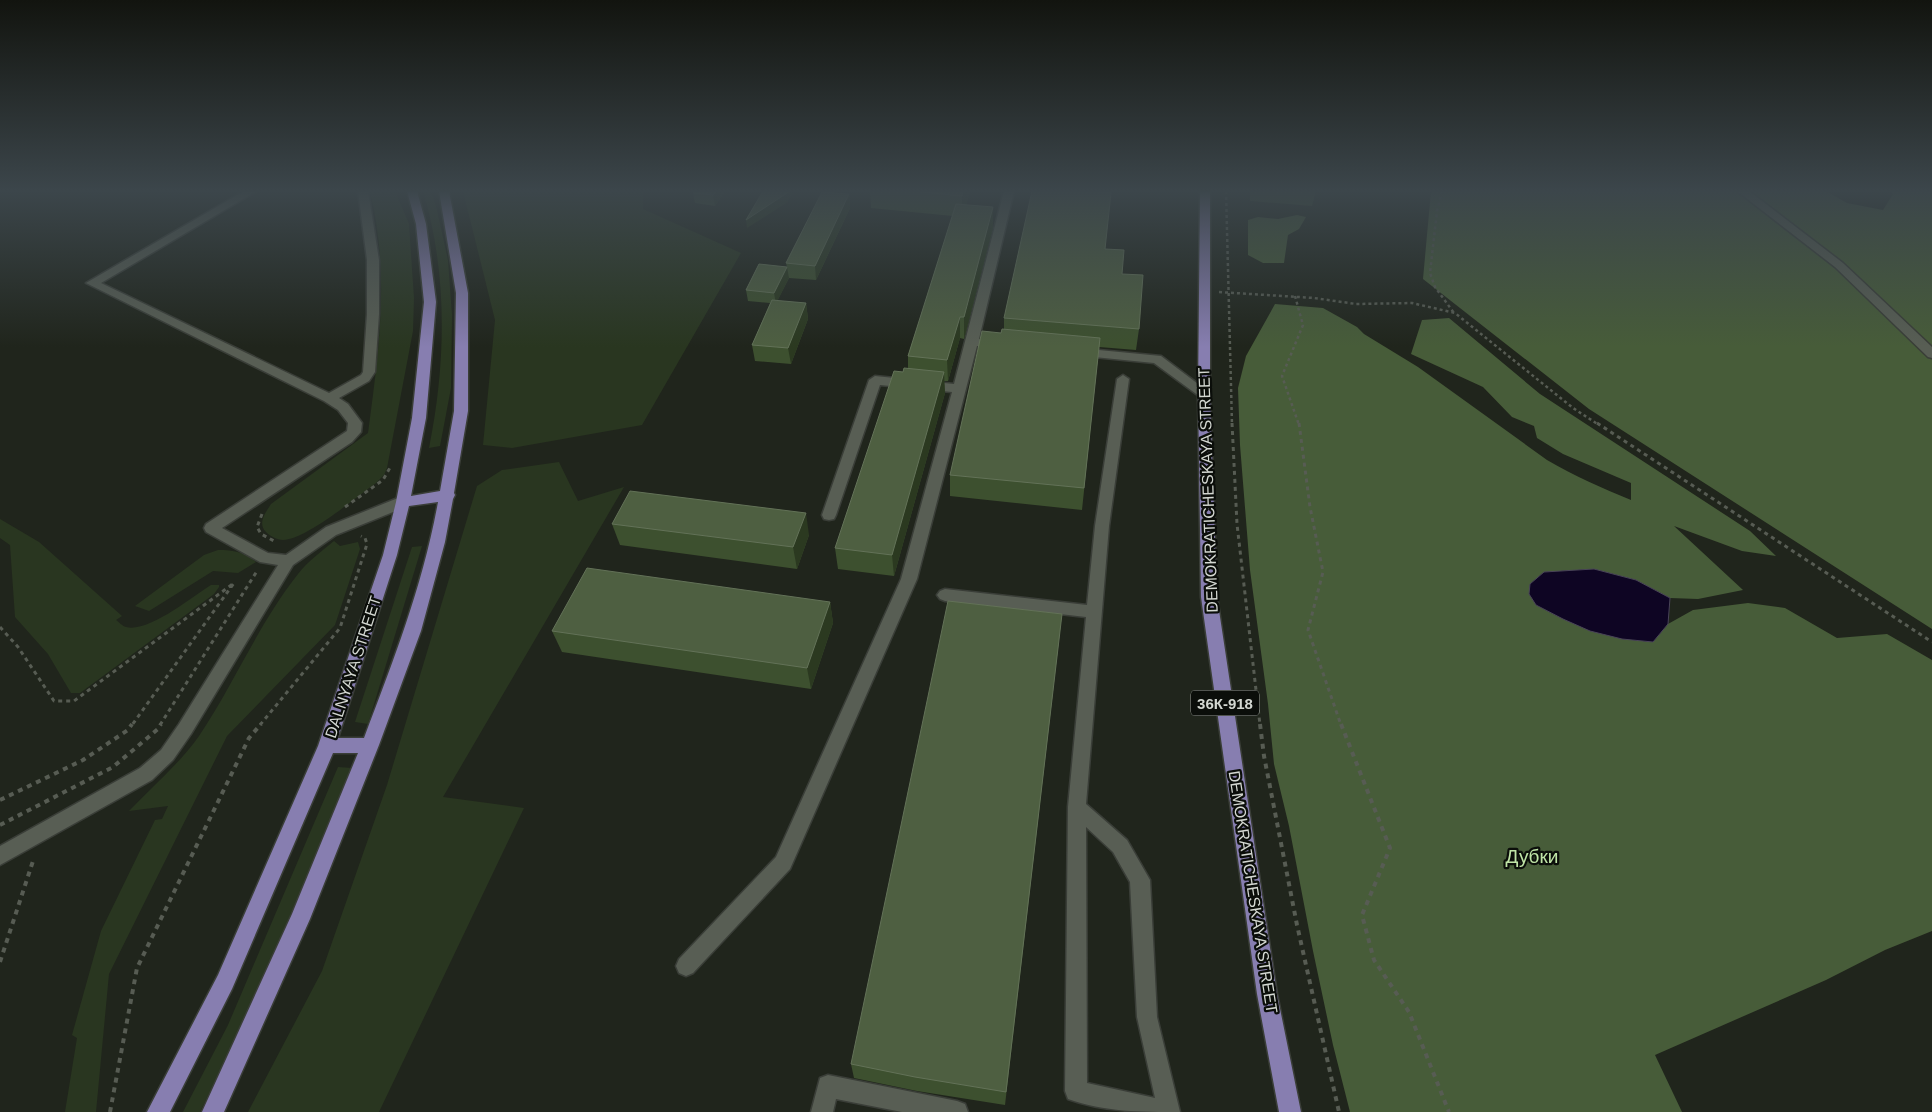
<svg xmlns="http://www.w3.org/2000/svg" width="1932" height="1112" viewBox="0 0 1932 1112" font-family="Helvetica,sans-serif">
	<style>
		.green { fill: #293620 }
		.forest { fill: #475c39 }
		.water { fill: #0e0523; stroke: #494458 }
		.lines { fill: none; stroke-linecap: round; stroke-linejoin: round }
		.minor-casing { stroke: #3a3e38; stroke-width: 3 }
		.major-casing { stroke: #3a3e38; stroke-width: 3 }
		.path-far2 { stroke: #575c53; stroke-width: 2.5; stroke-dasharray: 3 3; stroke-linecap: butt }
		.path-far1 { stroke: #575c53; stroke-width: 3; stroke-dasharray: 4 4; stroke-linecap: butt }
		.path { stroke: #575c53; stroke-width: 4; stroke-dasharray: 5 5; stroke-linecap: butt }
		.minor { fill: #585e54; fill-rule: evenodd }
		.major { fill: #877eb0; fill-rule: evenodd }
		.wall { fill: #3d502f }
		.shaded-wall { fill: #2b3920 }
		.building { fill: #4e5f41; stroke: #637258 }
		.labels { text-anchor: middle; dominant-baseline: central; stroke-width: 4.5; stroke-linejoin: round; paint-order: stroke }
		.shield { fill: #0b0e0a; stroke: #989b96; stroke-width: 1 }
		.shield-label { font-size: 15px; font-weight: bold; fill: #d4d8d2 }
		.street-label { font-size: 16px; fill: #d4d8d2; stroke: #0b0e0a }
		.near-park-label { font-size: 19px; fill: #bfe4a6; stroke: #0b0e0a }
	</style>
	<rect width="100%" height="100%" fill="#20251c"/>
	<g class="green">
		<path d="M370,191H395L409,224L414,298L413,331L387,468L384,475L376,483C355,498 307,539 283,540C277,540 270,536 266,532C257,523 266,512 271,504L368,433C379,350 390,274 370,191Z"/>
		<path d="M423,191H431L437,210L448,260L452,315L451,388L440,446L429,448C446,364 448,274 423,191Z"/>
		<path d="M463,191H643V209L741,253L642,425L512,448L483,445L495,320Z"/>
		<path d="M559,462L578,501L624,487L443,797L524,808L379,1112H248L322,971L387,785L477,486L502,470Z"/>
		<path d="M0,519L39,542L122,616L116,620C119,622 122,626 126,627C148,633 192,597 211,585H219V587L214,594L80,693H71L48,654L15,617L10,545L0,538Z"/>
		<path d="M334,541L340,546L358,542L360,549L335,625L227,736L109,974L96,1112H65L77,1038L72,1035L101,931L155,820L162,819L168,806L129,811C152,787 180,763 199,736C234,684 259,623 298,574C308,561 322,551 334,541Z"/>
		<path d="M422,546L368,724L355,722L412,547Z"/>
		<path d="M218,550C234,550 244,552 256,562L238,573L213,571L149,611L135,606L204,555Z"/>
		<path d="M338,767L352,768C304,884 256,1000 200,1112H183L228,1025Z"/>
	</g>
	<g class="forest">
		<path d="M1431,191H1826L1847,203L1883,210L1893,194L1889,191H1932V629L1589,409L1423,279Z"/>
		<path d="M1297,215L1306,217L1299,229L1288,235L1284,263H1263L1248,255V220L1258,217L1278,219Z"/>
		<path d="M1275,304L1323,308L1357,327L1364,334L1418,367L1547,460C1574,476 1602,488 1631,500V483L1563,454L1537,438L1534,426L1512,417L1483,387L1411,354L1422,320L1449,318L1540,394L1750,531L1776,556L1742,551L1674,526L1743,590L1698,599L1670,598L1636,580L1594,569L1544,572L1530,584L1536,605C1577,627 1607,638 1653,642L1668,624L1693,610L1748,603L1785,608L1837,638L1887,634L1932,660V931L1885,950L1826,980L1655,1055L1682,1112H1350L1333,1045L1313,951L1289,826L1274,764L1268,704L1250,570L1240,445L1238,388L1246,356Z"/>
	</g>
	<path class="water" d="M1594,569L1636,580L1670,598L1668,624L1653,642L1622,639L1590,631L1563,619L1536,605L1529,594L1530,584L1544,572Z"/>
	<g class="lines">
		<defs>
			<g id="minor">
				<path d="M244,191H257L101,283L329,393L361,375L363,372L367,314V260L358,191H368L379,260V314L375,372L369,381L339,398L348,404L362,423L361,432L352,442L222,528L268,553L286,555L326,527L398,498H408L410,502L408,506L336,535L293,565L191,734L173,760L152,780L0,865V846L140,768L161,750L179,724L278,565L260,562L206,532L204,528L206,524L347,431L348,423L338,410L324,401L86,283Z"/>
				<path d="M1004,191H1014L979,339L985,340L987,343L985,346H977L917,579L790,869L693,973L686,976L679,973L676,966L679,959L776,857L901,579L952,392L880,385L836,515L834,519L829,520L824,519L822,515L869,380L875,376L954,384Z"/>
				<path d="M1737,191H1749L1843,263L1932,347V358L1928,357L1835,267Z"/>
				<path d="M1078,348L1161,356L1210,393L1204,397L1199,396L1154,363L1074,355L1072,352Z"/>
				<path d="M1123,375L1129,379L1109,526L1086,804L1127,840L1150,880L1157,1017L1180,1112C1142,1112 1104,1112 1068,1099L1065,1091L1068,807L1086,617L945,601L940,599L937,595L940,591L945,589L1087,605L1095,526L1117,379ZM1086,827L1113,852L1130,882L1137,1017L1155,1098L1087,1083Z"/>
				<path d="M828,1075L957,1101L965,1104L968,1112H902L836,1099L833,1112H811L820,1078Z"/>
			</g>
			<g id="major">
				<path d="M407,191H417L426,224L436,302L426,418L411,496L440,491L454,411L456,293L439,191H449L468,293V411L454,493L455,495L453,499L445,542L421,631L379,745L310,919L224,1112H202L292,914L358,753H333L232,989L170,1112H147L218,975L318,746L383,555L396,502L412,418L424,302L416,224ZM438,502C423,585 394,659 364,738H338L397,555L409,506Z"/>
				<path d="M1200,191H1210V393L1217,597L1277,994L1301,1112H1279L1257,994L1201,597L1198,393Z"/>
			</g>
		</defs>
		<use href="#minor" class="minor-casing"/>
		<use href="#major" class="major-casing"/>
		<g class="path-far2">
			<path d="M1226,191L1232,425"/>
			<path d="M1442,191L1437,211L1430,273L1435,287L1454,313"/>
			<path d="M1219,292L1314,298L1356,304L1412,303L1455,313L1573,408L1599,425"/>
			<path d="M1295,296L1303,325L1282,376L1299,425"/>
		</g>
		<g class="path-far1">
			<path d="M1232,423L1237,524L1260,725"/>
			<path d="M1299,423L1310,507L1323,572L1308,630L1341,725"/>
			<path d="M1597,423L1932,642"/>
			<path d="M345,507L383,480L391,466"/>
			<path d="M262,514L257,527L261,534L276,542"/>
			<path d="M0,627L18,647L54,701H74L234,583L132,725"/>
			<path d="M160,725L257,571"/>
			<path d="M260,725L340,628L367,544L365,538L361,536"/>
		</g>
		<g class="path">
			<path d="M1260,724L1264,756L1297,925L1339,1112"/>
			<path d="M1341,724L1390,848L1362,915L1374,960L1409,1012L1449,1112"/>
			<path d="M0,800L83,760L128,730L132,724"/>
			<path d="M0,825L113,767L158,729L161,724"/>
			<path d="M0,962L34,858"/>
			<path d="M110,1112L137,968L249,738L261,724"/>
		</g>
		<use href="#minor" class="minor"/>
		<use href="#major" class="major"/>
	</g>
	<g class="wall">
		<path d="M694,191H725L715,206L695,203L693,193Z"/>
		<path d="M870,191H971L966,204L993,227L964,339L960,338L948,381H944L945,393L894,576L838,569L835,548L903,372L908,368V356L953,216L871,208Z"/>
		<path d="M1250,191H1316L1312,206L1250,201Z"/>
		<path d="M849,194L850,208L816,280L789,278L777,301L806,303L808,319L791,364L755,361L752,345L770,303L748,301L746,290L787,267L786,263Z"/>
		<path d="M1105,249L1122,274L1139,329L1136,350L1099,347L1082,510L950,496V475L1001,333L1004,329V318Z"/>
		<path d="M612,524L809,535L797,569L620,545Z"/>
		<path d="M830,602L833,623L811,689L562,652L552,631Z"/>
		<path d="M1062,614L1005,1105L917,1091L854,1078L851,1064Z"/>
	</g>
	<g class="shaded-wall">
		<path d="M716,191H725L715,206L713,195Z"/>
		<path d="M788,191H793L788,202L747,228L746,220Z"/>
		<path d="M963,191H971L962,216V196Z"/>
		<path d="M849,194L850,208L816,280L815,266Z"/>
		<path d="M993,207V227L964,339V317Z"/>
		<path d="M787,267L789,278L776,304L774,293Z"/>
		<path d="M806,303L808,319L791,364L788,348Z"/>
		<path d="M960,317V338L948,381L947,360Z"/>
		<path d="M944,372L945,393L894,576L892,555Z"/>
		<path d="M806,513L809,535L797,569L793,547Z"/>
		<path d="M830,602L833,623L811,689L807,668Z"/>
	</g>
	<g class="building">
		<path d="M694,191H716L713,195L693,193Z"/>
		<path d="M763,191H788L787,193L746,220Z"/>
		<path d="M912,191H963L962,196Z"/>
		<path d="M1032,191H1093L1111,193L1105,249L1124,250L1122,274L1143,275L1139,329L1004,318Z"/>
		<path d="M822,192L849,194L815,266L786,263Z"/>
		<path d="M956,204L993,207L964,317H960L947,360L908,356Z"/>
		<path d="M759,264L787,267L774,293L746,290Z"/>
		<path d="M772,300L806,303L788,348L752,345Z"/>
		<path d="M1002,329L1100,338L1084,488L950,475L982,331L1001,333Z"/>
		<path d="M904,368L944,372L892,555L835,548L894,371L903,372Z"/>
		<path d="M630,491L806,513L793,547L612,524Z"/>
		<path d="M587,568L830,602L807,668L552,631Z"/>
		<path d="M948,601L1062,614L1006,1092L915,1077L851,1064Z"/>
	</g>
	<linearGradient id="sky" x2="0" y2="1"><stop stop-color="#12140f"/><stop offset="0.55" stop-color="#3c464b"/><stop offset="1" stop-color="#3c464b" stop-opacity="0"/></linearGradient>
	<rect width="1932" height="347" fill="url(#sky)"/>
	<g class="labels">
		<rect class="shield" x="1191" y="690.5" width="68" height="25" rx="4"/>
		<g class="shield-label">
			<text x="1225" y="703">36К-918</text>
		</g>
		<g class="street-label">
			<text transform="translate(1208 490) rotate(-92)">DEMOKRATICHESKAYA STREET</text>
			<text transform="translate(353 667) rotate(-72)">DALNYAYA STREET</text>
			<text transform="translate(1253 892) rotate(81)">DEMOKRATICHESKAYA STREET</text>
		</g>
		<g class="near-park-label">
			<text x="1532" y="856">Дубки</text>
		</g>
	</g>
</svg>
